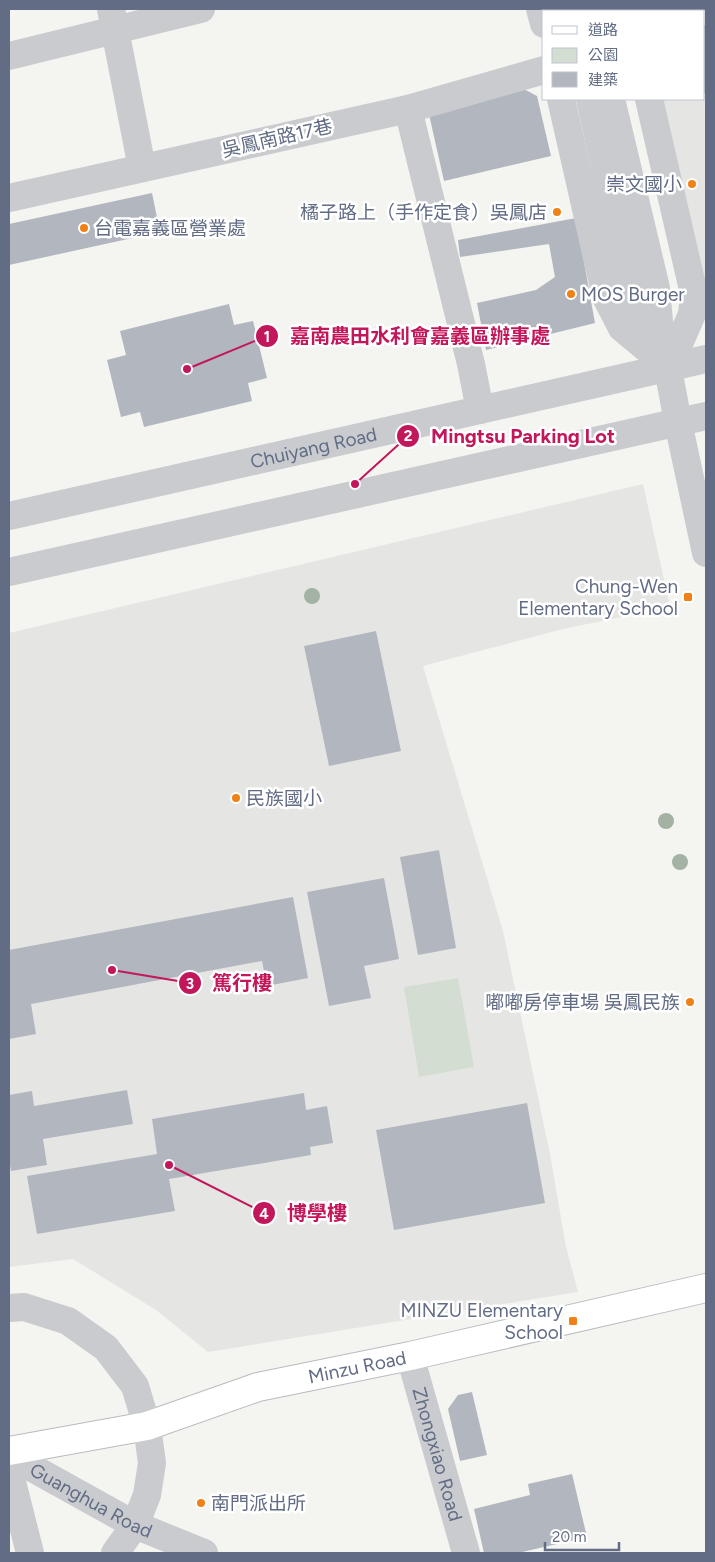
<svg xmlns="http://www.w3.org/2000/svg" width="715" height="1562" viewBox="0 0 715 1562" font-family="Figtree,'Noto Sans TC',sans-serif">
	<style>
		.built { fill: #e5e6e4 }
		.green { fill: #d3ddd2 }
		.building { fill: #b2b6be }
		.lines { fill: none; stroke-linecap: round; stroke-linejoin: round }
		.major-casing { stroke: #b9bbc0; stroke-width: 30 }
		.minor { stroke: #c9cbcf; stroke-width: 28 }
		.major { stroke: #fff; stroke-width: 28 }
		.tree { fill: #a3b2a3 }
		.poi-dot { fill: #ef8117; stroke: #fff; stroke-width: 2 }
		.labels { text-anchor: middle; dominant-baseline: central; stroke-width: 5; stroke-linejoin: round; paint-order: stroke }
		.street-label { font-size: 19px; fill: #626c84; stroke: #fff }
		.poi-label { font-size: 19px; fill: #626c84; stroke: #fff; text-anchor: end }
		.leader { fill: none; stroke: #c2185b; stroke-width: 2 }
		.callout-dot { fill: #c2185b; stroke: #fff; stroke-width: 2 }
		.mark-label { font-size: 15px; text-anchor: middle; font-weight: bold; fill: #fff }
		.callout-label { font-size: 20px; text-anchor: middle; font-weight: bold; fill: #c2185b; stroke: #fff; stroke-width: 5; stroke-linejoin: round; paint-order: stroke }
	</style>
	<rect width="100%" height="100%" fill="#f4f5f1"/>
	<g class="built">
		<path d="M642,9H706V293L661,99H704V11H643Z"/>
		<path d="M643,484L670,607L563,629L423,666L503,931L550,1154L566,1247L578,1292L208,1352L156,1310L73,1259L9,1267V633Z"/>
	</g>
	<path class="green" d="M458,978L474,1067L419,1077L404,987Z"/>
	<g class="building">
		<rect x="704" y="25" width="2" height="68"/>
		<path d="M522,88L537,96L551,156L444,181L428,110Z"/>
		<path d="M152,193L160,232L9,265V224Z"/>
		<path d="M576,218L595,323L486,350L477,303L536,290L555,277L549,244L460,257L458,240Z"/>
		<path d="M229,304L234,325L253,321L267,378L248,383L252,401L144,427L140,412L121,417L107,360L126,355L120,331Z"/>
		<path d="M376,631L401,751L329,766L304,646Z"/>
		<path d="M439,850L456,948L418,955L400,857Z"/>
		<path d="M384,878L399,959L364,966L371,998L329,1006L307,892Z"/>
		<path d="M293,897L308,978L267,986L262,961L31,1004L36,1034L9,1039V950Z"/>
		<path d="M127,1090L133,1124L43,1139L47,1165L11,1171L9,1158V1095L32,1091L34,1106Z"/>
		<path d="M304,1093L306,1110L327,1106L333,1143L310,1147L311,1155L169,1179L175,1211L37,1234L27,1176L157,1154L152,1119Z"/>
		<path d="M527,1103L545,1203L394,1230L376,1130Z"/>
		<path d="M472,1392L487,1455L460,1461L448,1409L458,1395Z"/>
		<path d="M572,1474L587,1537L518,1553H484L474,1509L530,1495L528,1484Z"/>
	</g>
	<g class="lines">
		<defs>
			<g id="major">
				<path id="s4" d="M9,1451L147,1426L258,1387L410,1356L706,1288"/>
			</g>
		</defs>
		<use href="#major" class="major-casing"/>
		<g class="minor">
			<path d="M111,9L142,168"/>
			<path d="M540,9L544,24"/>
			<path d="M570,9V11"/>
			<path d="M590,9L591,11"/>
			<path d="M628,9L629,11"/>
			<path d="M9,56L201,9"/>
			<path d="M561,99L606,297L622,328L669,367"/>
			<path d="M590,99L633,295L641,324L657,349"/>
			<path d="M611,99L656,288L659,321L678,422L706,553"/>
			<path d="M649,99L694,294L692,314L669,367"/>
			<path d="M408,109L471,364L480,410"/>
			<path d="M9,198L408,109L544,70"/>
			<path id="s1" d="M9,516L706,359"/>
			<path d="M9,572L706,416"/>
			<path d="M9,1308L24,1307L68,1321L106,1348L135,1386L147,1426L152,1463L147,1495L135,1525L115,1553"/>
			<path id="s2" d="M410,1356L466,1553"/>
			<path id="s3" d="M9,1455L135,1525L204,1553"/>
			<path d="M9,1470L30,1553"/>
		</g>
		<use href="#major" class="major"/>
	</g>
	<g class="tree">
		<circle cx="312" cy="596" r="8"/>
		<circle cx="666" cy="821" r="8"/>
		<circle cx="680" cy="862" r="8"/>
	</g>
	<g class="poi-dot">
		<circle cx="692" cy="184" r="5"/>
		<circle cx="557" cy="212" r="5"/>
		<circle cx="84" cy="228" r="5"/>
		<circle cx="571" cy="294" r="5"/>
		<rect x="683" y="592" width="10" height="10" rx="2.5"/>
		<circle cx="236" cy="798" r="5"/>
		<circle cx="690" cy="1002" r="5"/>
		<rect x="568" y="1316" width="10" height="10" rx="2.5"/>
		<circle cx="201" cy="1503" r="5"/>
	</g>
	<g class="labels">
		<g class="street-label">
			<text transform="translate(277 138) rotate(-13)">吳鳳南路17巷</text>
			<text stroke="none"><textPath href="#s1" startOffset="312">Chuiyang Road</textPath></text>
			<text stroke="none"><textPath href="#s4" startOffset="359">Minzu Road</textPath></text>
			<text stroke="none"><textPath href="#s2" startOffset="102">Zhongxiao Road</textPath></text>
			<text stroke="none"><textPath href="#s3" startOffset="94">Guanghua Road</textPath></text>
		</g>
		<g class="poi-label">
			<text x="682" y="184">崇文國小</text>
			<text x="547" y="212">橘子路上（手作定食）吳鳳店</text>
			<text x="94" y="228" text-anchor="start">台電嘉義區營業處</text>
			<text x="581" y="294" text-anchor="start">MOS Burger</text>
			<text x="678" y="586">Chung-Wen<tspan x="678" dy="22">Elementary School</tspan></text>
			<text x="246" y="798" text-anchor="start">民族國小</text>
			<text x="680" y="1002">嘟嘟房停車場 吳鳳民族</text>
			<text x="563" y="1310">MINZU Elementary<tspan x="563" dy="22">School</tspan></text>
			<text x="211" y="1503" text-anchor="start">南門派出所</text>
		</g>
	</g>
	<path class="leader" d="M187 369L267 336M355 484L408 436M112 970L190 983M169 1165L264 1213"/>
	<g class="callout-dot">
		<circle cx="187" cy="369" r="5"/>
		<circle cx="355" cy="484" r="5"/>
		<circle cx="112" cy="970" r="5"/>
		<circle cx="169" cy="1165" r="5"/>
		<circle cx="267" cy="336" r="12"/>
		<circle cx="408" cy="436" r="12"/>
		<circle cx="190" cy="983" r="12"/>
		<circle cx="264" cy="1213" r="12"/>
	</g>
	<g class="mark-label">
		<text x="267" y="342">1</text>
		<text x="408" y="441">2</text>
		<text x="190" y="989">3</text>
		<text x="264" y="1219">4</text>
	</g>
	<g class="callout-label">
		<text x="420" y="343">嘉南農田水利會嘉義區辦事處</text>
		<text x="523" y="443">Mingtsu Parking Lot</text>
		<text x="242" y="990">篤行樓</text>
		<text x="317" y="1220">博學樓</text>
	</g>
	<rect width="715" height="1562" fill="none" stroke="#626c84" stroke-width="20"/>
	<rect x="542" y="10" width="162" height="90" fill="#ffffff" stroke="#c0c4ce"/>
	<rect x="552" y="26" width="25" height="8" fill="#ffffff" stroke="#c0c4ce"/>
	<text x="588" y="35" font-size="15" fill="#626c84">道路</text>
	<rect x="552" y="48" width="25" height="15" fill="#d3ddd2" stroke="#c0c4ce"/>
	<text x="588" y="60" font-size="15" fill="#626c84">公園</text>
	<rect x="552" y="72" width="25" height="15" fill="#b2b6be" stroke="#c0c4ce"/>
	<text x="588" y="85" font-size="15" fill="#626c84">建築</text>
	<path d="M545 1542v8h74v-8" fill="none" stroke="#626c84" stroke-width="2.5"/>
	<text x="552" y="1542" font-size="15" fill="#626c84" stroke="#ffffff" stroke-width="4" paint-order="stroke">20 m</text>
</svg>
